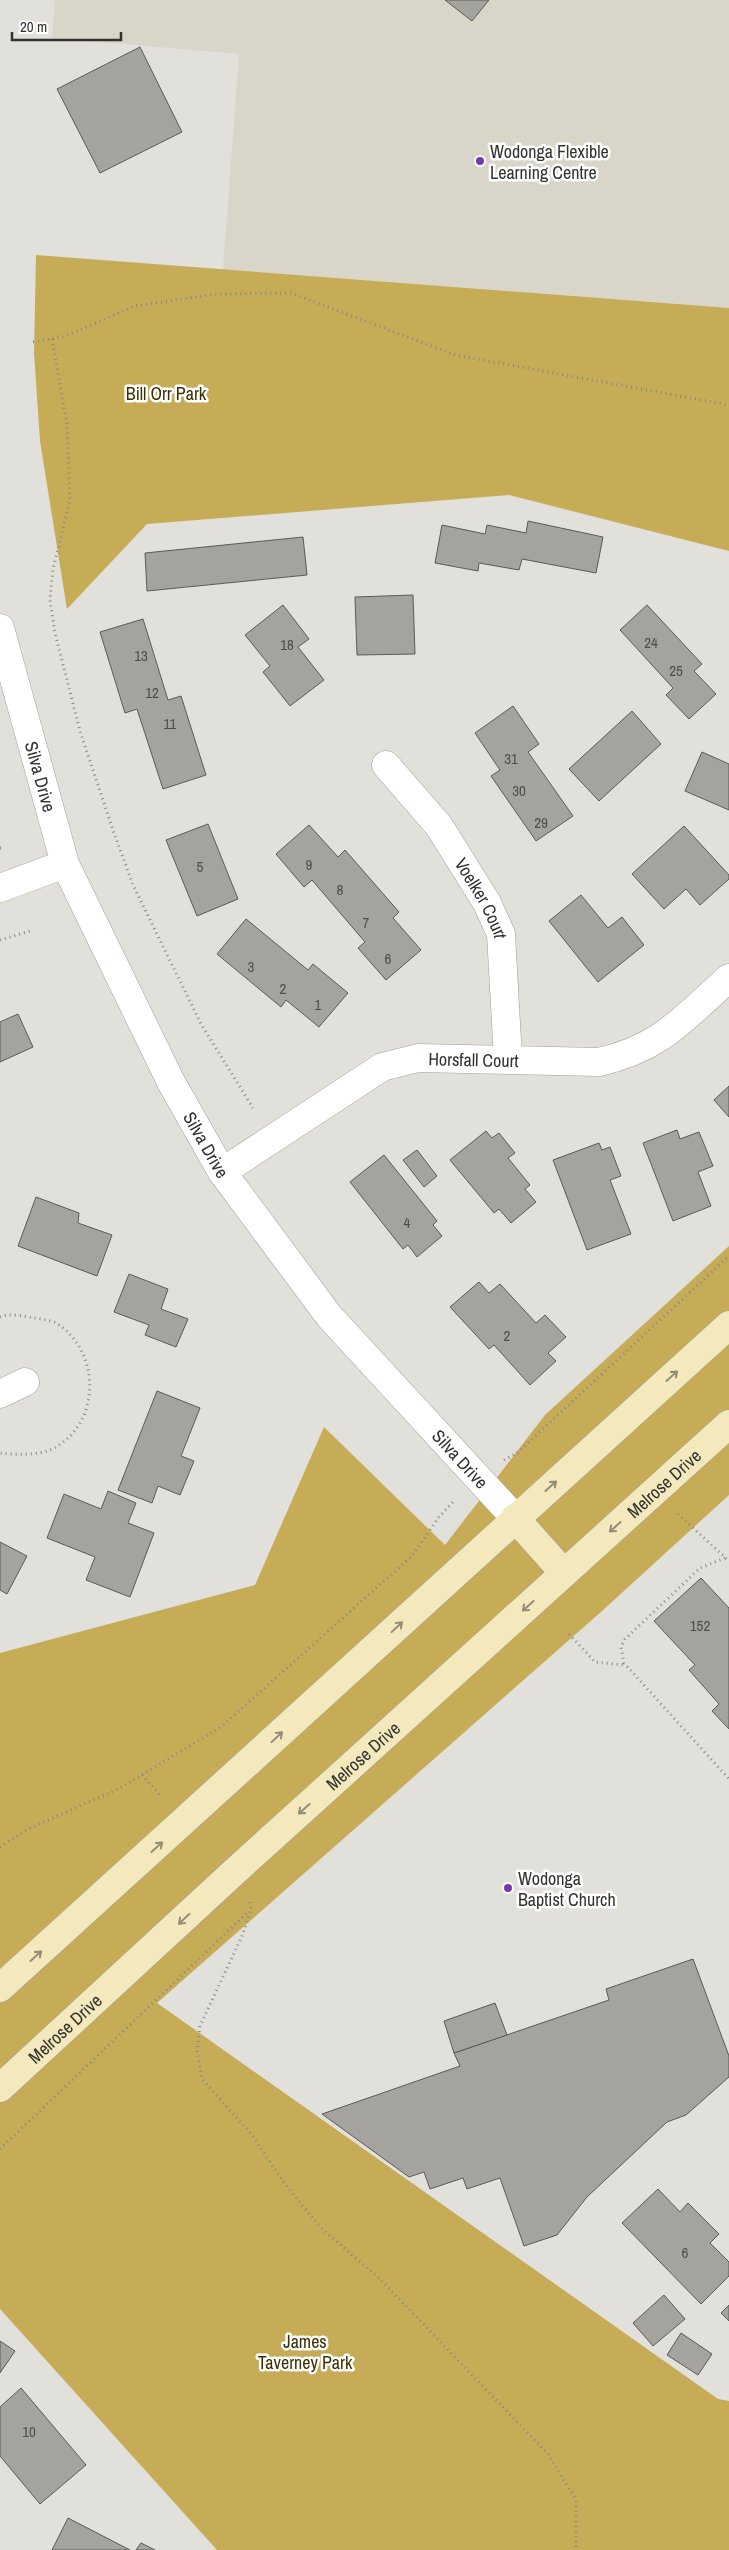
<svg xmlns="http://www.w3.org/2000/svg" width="729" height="2550" viewBox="0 0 729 2550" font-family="'Archivo Narrow',sans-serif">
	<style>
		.built { fill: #d9d6c9 }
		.green { fill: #c6ac56 }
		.building { fill: #a4a39e; stroke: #5b5a55 }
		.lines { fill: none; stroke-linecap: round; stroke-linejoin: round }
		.minor-casing { stroke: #a19f9a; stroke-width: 29 }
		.tertiary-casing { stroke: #a19f9a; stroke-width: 29 }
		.secondary-casing { stroke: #a19f9a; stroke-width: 29 }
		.path { stroke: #898884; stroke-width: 3; stroke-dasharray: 1 4; stroke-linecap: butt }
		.minor { stroke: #fff; stroke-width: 28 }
		.tertiary { stroke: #fff; stroke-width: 28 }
		.secondary { stroke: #f4e9bd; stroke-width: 28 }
		.oneway { stroke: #938e76 }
		.poi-dot { fill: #743ab0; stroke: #fff; stroke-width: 2 }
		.labels { text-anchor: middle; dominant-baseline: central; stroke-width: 5; stroke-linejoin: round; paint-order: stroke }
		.number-label { font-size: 15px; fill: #4e4e4b }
		.poi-label { font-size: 18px; fill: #32322f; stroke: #fff; text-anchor: start }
		.park-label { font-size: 18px; fill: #3c3003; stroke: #fff }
		.street-label { font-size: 18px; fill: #32322f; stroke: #fff }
	</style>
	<rect width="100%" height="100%" fill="#e2e0db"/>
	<path class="built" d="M55,0H729V308L223,269L239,54L52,38Z"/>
	<g class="green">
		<path d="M36,255L729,308V551L509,495L147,524L67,609L40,441L34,353Z"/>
		<path d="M729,1246V1495L602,1611L157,2003L718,2399L729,2401V2550H217L0,2309V1653L255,1585L324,1427L445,1545L545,1415Z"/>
	</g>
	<g class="building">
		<path d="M445,0H489L472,21Z"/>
		<path d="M140,47L182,132L100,173L57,89Z"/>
		<path d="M528,521L603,537L596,573L522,559L519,570L479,563L478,571L435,563L442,525L485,534L487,525L526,533Z"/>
		<path d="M303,537L307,575L147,591L145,553Z"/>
		<path d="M413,595L415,654L357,655L355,597Z"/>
		<path d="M283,605L309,639L298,647L324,680L290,706L263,672L270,666L245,635Z"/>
		<path d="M647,605L702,664L694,671L716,694L689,719L666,695L673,688L620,630Z"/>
		<path d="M143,619L168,700L181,696L206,775L163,789L137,709L125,713L100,632Z"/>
		<path d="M513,706L539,744L528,752L573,816L536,841L491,776L500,770L475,733Z"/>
		<path d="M632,711L661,744L599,801L569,769Z"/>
		<path d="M702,752L729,764V810L685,791Z"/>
		<path d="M208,824L238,899L197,916L166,840Z"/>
		<path d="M309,825L338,857L345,850L399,912L393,918L421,950L386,980L358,948L365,942L312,880L304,887L276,854Z"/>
		<path d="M684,826L729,875V879L700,905L686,889L664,909L632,874Z"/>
		<path d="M581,895L608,928L622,917L644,945L598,982L549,921Z"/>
		<path d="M246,919L308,970L313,964L348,993L319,1027L286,1000L281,1007L217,954Z"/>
		<path d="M18,1014L33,1047L0,1062V1022Z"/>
		<path d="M729,1086V1117L714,1100Z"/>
		<path d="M677,1130L680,1139L699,1132L713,1166L698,1172L711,1206L673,1221L643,1143Z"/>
		<path d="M486,1131L492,1138L499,1133L515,1153L508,1158L530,1185L525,1189L536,1202L511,1223L499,1209L494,1213L450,1160Z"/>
		<path d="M599,1143L602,1150L610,1147L621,1176L610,1180L631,1234L587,1250L553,1160Z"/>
		<path d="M417,1150L437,1176L424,1187L403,1160Z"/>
		<path d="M384,1155L437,1221L433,1225L442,1236L417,1257L408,1245L403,1249L350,1182Z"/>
		<path d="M36,1197L79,1213L78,1223L112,1235L97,1276L18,1246Z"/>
		<path d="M129,1274L168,1289L161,1309L188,1319L176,1347L145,1335L149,1325L114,1312Z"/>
		<path d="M479,1282L489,1293L500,1284L536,1323L545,1315L566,1337L548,1353L556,1361L530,1385L494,1345L489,1349L450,1307Z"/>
		<path d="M157,1391L200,1408L181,1456L194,1461L180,1495L158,1486L152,1503L118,1490Z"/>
		<path d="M108,1491L136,1503L128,1523L154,1533L130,1597L86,1580L95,1557L47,1538L64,1494L101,1509Z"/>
		<path d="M0,1542L27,1556L7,1594L0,1590Z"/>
		<path d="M701,1578L729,1608V1729L712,1711L719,1704L689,1670L695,1665L654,1621Z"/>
		<path d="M693,1959L729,2056V2077L686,2115L667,2122L587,2197L557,2235L524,2246L500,2178L467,2189L463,2178L430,2189L424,2172L409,2177L322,2114L460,2066L454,2053L609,2000L606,1989Z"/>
		<path d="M495,2003L507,2035L454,2053L444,2021Z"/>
		<path d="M658,2189L680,2212L688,2203L719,2234L710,2243L729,2262V2276L701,2304L622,2223Z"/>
		<path d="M664,2295L685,2319L653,2346L633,2323Z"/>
		<path d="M729,2305V2321L721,2313Z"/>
		<path d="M681,2333L712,2354L698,2375L667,2355Z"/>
		<path d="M0,2341L15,2351L0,2373Z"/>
		<path d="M21,2388L86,2465L40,2504L0,2456V2407Z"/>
		<path d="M68,2518L130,2550H52Z"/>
		<path d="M141,2543L155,2550H136Z"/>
	</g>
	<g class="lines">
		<defs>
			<g id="minor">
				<path id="s1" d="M386,765L439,826L487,903L501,934L508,1059"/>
				<path d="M0,888L65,864"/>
				<path id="s2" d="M222,1172L382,1067L418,1058L599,1062C661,1048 684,1018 729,978"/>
				<path d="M0,1394L25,1382"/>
			</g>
			<g id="tertiary">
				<path id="s3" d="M0,628L65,864L171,1082L222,1172L329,1316L515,1518"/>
			</g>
			<g id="secondary">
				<path d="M515,1518L564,1573"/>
				<path d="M0,1988L729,1325"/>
				<path id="s4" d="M0,2088L233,1873L729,1424"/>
			</g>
		</defs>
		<use href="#minor" class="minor-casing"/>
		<use href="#tertiary" class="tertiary-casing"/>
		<use href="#secondary" class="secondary-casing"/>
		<g class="path">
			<path d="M52,339L67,424L70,500L53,569L50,600L55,633L80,731L113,830L133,885L201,1024L253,1108"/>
			<path d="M33,342L66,336L135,306L217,294L291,293L455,355L729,405"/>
			<path d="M0,848L4,847"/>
			<path d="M0,940L30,931"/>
			<path d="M0,1317C9,1313 24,1316 34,1318C40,1319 50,1320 56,1323C100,1350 102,1420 56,1447C41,1456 16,1455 0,1453"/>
			<path d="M504,1460L517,1453L729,1256"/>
			<path d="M678,1514L729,1561"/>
			<path d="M725,1558L700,1568L625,1639L621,1647L624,1663L729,1779"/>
			<path d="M569,1634L595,1662L625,1665"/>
			<path d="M142,1775L162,1797"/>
			<path d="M0,1847L28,1829L120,1788L221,1727L412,1556L439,1517L455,1500"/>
			<path d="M250,1902L251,1910L242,1936L200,2026L197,2051L202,2079L252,2135L284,2183L321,2228L380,2279L548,2454L576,2500V2550"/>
			<path d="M0,2149L249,1911"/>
		</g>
		<use href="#minor" class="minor"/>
		<use href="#tertiary" class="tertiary"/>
		<use href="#secondary" class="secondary"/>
	</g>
	<defs><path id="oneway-shaft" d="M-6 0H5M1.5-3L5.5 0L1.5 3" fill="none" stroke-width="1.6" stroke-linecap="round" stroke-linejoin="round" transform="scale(1.25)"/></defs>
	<g class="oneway">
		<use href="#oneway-shaft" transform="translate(672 1376) rotate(-42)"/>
		<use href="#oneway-shaft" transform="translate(551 1486) rotate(-42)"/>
		<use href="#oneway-shaft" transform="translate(615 1527) rotate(138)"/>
		<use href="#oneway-shaft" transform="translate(528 1606) rotate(138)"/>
		<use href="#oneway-shaft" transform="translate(397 1627) rotate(-43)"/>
		<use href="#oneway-shaft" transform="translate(277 1737) rotate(-43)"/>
		<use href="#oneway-shaft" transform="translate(304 1809) rotate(138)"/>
		<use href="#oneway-shaft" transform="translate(157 1847) rotate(-42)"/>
		<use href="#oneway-shaft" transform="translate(184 1919) rotate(137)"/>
		<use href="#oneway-shaft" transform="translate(36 1956) rotate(-42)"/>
	</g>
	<g class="poi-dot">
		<circle cx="480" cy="161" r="5"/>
		<circle cx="508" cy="1888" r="5"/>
	</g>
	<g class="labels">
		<g class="number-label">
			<text x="651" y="642">24</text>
			<text x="287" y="644">18</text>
			<text x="141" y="655">13</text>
			<text x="676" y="670">25</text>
			<text x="152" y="692">12</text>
			<text x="170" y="723">11</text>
			<text x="511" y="758">31</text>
			<text x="519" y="790">30</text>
			<text x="541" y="822">29</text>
			<text x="309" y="864">9</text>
			<text x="200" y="866">5</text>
			<text x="340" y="889">8</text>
			<text x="366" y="922">7</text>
			<text x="388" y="958">6</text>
			<text x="251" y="966">3</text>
			<text x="283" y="988">2</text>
			<text x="318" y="1004">1</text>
			<text x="407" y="1222">4</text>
			<text x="507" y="1335">2</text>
			<text x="700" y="1625">152</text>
			<text x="685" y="2252">6</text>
			<text x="29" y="2431">10</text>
		</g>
		<g class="poi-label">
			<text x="490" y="151">Wodonga Flexible<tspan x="490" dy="21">Learning Centre</tspan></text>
			<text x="518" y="1878">Wodonga<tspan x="518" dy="21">Baptist Church</tspan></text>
		</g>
		<g class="park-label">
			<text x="166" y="393">Bill Orr Park</text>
			<text x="305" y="2341">James<tspan x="305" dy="21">Taverney Park</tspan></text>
		</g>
		<g class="street-label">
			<text stroke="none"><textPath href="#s3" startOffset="154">Silva Drive</textPath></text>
			<text stroke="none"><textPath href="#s1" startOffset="165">Voelker Court</textPath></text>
			<text stroke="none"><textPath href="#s2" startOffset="284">Horsfall Court</textPath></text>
			<text stroke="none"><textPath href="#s3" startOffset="559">Silva Drive</textPath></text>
			<text stroke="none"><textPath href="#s3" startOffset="964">Silva Drive</textPath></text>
			<text stroke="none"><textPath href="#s4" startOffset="898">Melrose Drive</textPath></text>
			<text stroke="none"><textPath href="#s4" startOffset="492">Melrose Drive</textPath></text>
			<text stroke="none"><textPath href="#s4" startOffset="88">Melrose Drive</textPath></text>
		</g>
	</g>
	<path d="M12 32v8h109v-8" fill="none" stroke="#32322f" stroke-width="2.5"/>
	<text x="20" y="32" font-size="15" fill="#32322f" stroke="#ffffff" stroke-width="4" paint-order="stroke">20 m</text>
</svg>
